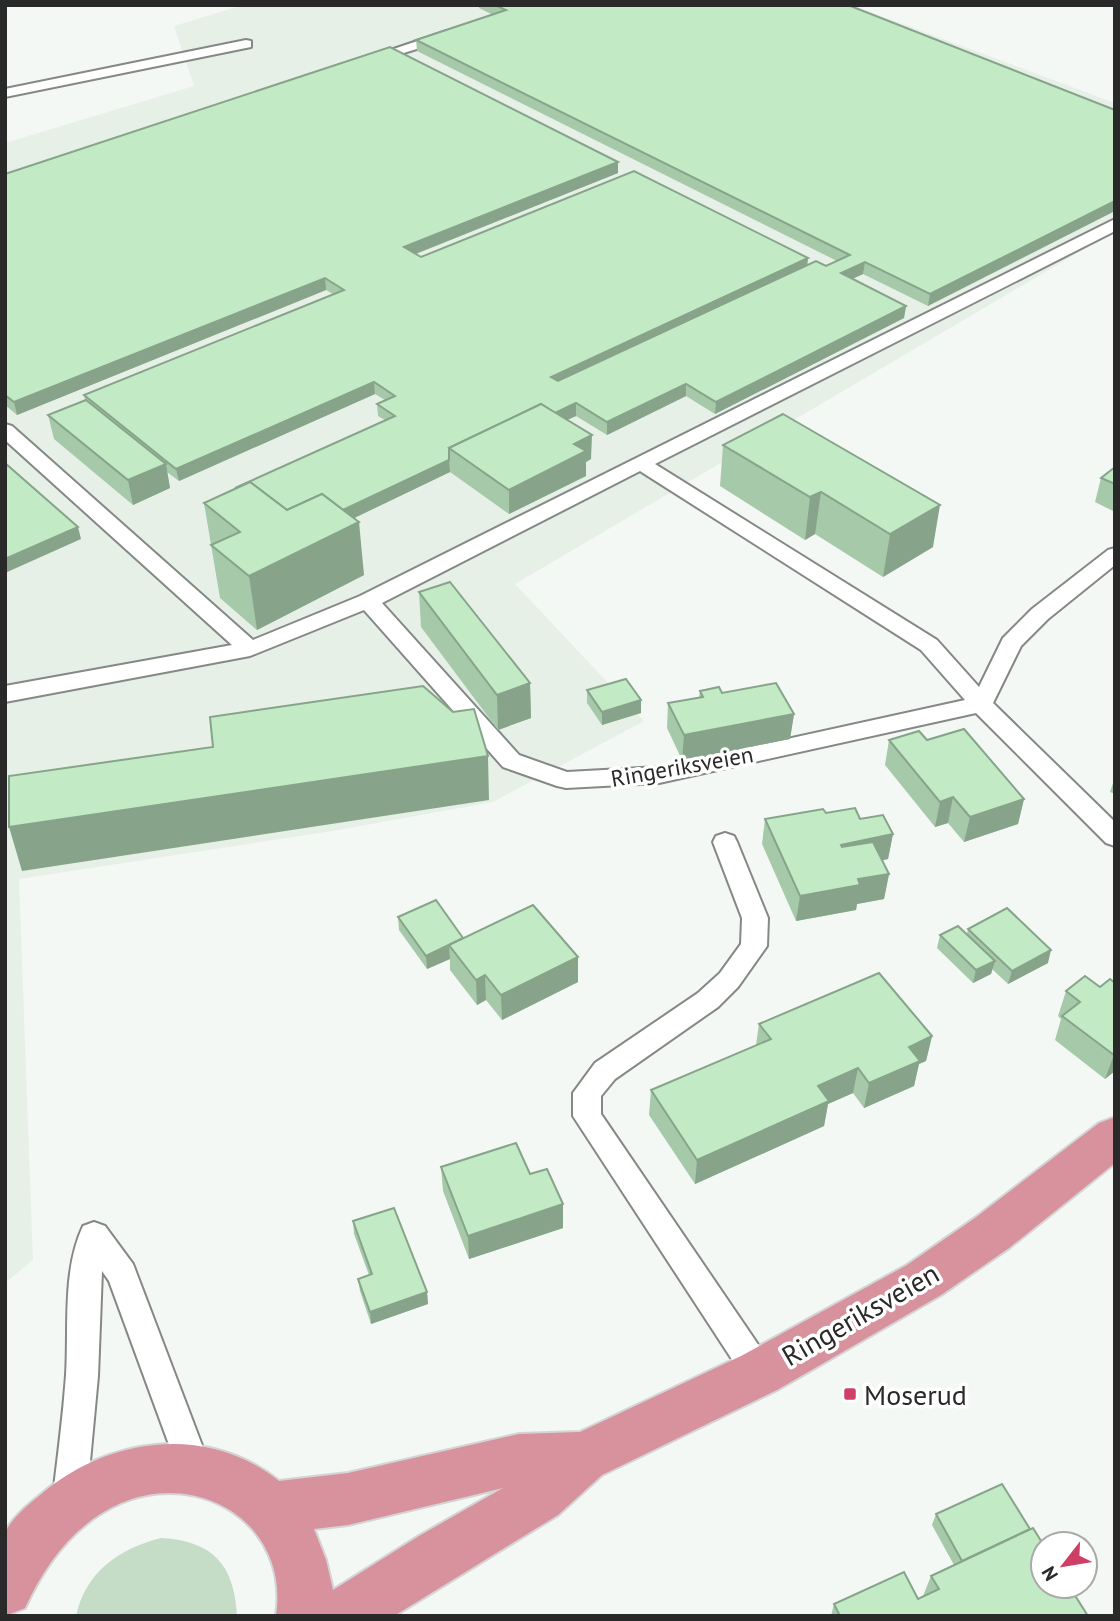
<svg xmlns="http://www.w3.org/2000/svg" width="1120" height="1621" viewBox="0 0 1120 1621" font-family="'PT Sans',sans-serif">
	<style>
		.built { fill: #e6f0e7 }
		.green { fill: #c5ddc7 }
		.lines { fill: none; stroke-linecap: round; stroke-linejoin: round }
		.service-casing { stroke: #858986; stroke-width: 4 }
		.trunk-casing { stroke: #d4d4d4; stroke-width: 4 }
		.service { fill: #fff; fill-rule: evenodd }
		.trunk { fill: #d8929e; fill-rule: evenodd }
		.wall { fill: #a6c9a9 }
		.shaded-wall { fill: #87a48a }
		.building { fill: #c1eac5; stroke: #87a48a; stroke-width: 2 }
		.poi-dot { fill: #ce3f65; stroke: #fff; stroke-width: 2.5 }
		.labels { text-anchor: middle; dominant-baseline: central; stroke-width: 7; stroke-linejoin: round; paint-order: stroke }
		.street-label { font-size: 23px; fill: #282928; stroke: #fff }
		.near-street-label { font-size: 28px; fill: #282928; stroke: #fff }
		.near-poi-label { font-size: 28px; fill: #282928; stroke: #fff; text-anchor: start }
	</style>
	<rect width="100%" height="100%" fill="#f4f8f5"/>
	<path class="built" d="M243,5H852L1115,103V231L515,584L644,721L493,802L333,831L19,879L33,1260L5,1283V143L194,86L174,26Z"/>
	<path class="green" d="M161,1538C213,1541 234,1564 237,1616H76C85,1572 120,1548 161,1538Z"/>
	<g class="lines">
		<defs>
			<g id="service">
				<path d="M447,31L454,35L452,38L365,65L358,61Z"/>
				<path d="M246,40L251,41V47L5,97V89Z"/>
				<path d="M1115,219V231L655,464L937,640L979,687L1003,638L1032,609L1108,550L1115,548V565L1048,619L1021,646L993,703L1115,822V846L1106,843L976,713L659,783L566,788L557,786L503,767L364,610L250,656L5,702V686L232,645L5,440V424L12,426L253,640L360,596ZM640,471L921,650L965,700L659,767L567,772L519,755L382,603Z"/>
				<path d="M725,833L734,836L737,842L768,918L767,946L738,987L718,1007L615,1079L601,1096V1114L770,1362L775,1373L770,1384L759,1388L748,1384L573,1116V1093L595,1063L698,993L720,973L741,944L742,918L713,842L716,836Z"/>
				<path d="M94,1222L105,1226L133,1264L211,1469L206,1480L194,1485L182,1480L109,1281L102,1271L98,1376L86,1504L81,1516L69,1521L57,1516L52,1504C57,1461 63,1418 66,1375C69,1326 62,1271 83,1226Z"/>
			</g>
			<path id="trunk" d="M1115,1117V1163L1009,1248L941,1295L777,1390L602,1475L558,1515L394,1616H276C290,1525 201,1469 121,1503C75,1523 45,1564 25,1608L5,1616C5,1600 1,1541 6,1531C13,1517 28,1505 39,1496C106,1437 207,1423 279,1481L348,1473L519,1434L580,1432L741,1356L907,1265L975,1218L1099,1123ZM503,1488L419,1536L333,1590L326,1560L314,1529L348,1525Z"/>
		</defs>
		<use href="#service" class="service-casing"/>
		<use href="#trunk" class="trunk-casing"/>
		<use href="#service" class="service"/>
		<use href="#trunk" class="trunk"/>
	</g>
	<g class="wall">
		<path d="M479,5H848L1115,110L928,306L863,274L852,279L906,306L904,318L715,414L686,396L607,435L576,416L567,420L591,459L586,462V476L509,514L450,472L354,518L364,575L257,630L220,598L204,503L385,420L378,416L377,404L385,400L375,394L179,481L167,472L170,488L133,505L54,439L48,415L85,400L84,395L333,294L326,290L17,415L5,405V174L618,162V173L416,254L421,257L826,266L837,261L417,51L416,40L493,15L479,8Z"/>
		<path d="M723,445L933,547L883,577L815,534L805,540L720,486Z"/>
		<path d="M1115,467V512L1095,502L1101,478Z"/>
		<path d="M419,592L530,683L531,718L498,730L421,627Z"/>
		<path d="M587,690L641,713L602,725L587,703Z"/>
		<path d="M700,691L722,693L794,714L790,739L682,760L667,728L668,703L699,697Z"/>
		<path d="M889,740H927L1024,799L1018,824L964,842L948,823L935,827L885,765Z"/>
		<path d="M1115,777V794L1110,792Z"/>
		<path d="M826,813L860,819L893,834L888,859L882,860L889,874L884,899L857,904L856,910L796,921L762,844L765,819Z"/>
		<path d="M398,917L463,938L578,982L502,1020L486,1000L477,1005L450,970V959L427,969L399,930Z"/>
		<path d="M968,929L1048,963L1008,984L992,969L991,974L973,983L937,948L940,935L967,934Z"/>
		<path d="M1110,979L1115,1071L1105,1079L1055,1040L1061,1019L1058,1016L1066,991L1100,987Z"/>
		<path d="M759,1024L932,1036L926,1061L919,1064L914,1086L864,1108L853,1093L828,1104L824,1126L695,1184L649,1115L651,1090L756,1045Z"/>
		<path d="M441,1167L530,1174L563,1204V1228L469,1259L443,1191Z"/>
		<path d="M353,1221L427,1292L428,1304L371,1324L360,1291L358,1279L369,1275L354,1234Z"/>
		<path d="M936,1514L1030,1529L1088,1616H831L834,1604L918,1599L923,1596L931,1576L954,1565L932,1525Z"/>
	</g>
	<g class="shaded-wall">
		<path d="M618,162V173L405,258L404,247Z"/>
		<path d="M1115,201V211L928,306L930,294Z"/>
		<path d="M808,258L807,270L551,389V377Z"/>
		<path d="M865,262L863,274L839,285L841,273Z"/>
		<path d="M325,278L326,290L17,415L14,402Z"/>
		<path d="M906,306L904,318L715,414L716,402Z"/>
		<path d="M374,382L375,394L179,481L176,469Z"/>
		<path d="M686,384V396L607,435V422Z"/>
		<path d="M576,403V416L546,430V418Z"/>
		<path d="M592,435L591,459L586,462V476L509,514V490L574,444Z"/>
		<path d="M449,460L450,472L296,546L294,533Z"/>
		<path d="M166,464L170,488L133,505L128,480Z"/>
		<path d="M821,492L815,534L805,540L810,497Z"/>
		<path d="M940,505L933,547L883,577L890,534Z"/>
		<path d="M359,522L364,575L257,630L249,576Z"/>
		<path d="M78,527L81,539L5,573V559Z"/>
		<path d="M530,683L531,718L498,730L497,695Z"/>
		<path d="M641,700V713L602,725V712Z"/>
		<path d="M794,714L790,739L682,760L684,735Z"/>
		<path d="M488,756L489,800L22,871L9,827Z"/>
		<path d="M953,797L948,823L935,827L940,802Z"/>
		<path d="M1024,799L1018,824L964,842L970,817Z"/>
		<path d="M893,834L888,859L837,870L841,845Z"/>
		<path d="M889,874L884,899L857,904L856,910L796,921L800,896L858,879Z"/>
		<path d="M449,946L450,959L427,969L426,956Z"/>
		<path d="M1051,950L1048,963L1008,984L1012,971Z"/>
		<path d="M578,957V982L502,1020L501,995Z"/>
		<path d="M995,961L991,974L973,983L976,970Z"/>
		<path d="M485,975L486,1000L477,1005L476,980Z"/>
		<path d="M932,1036L926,1061L919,1064L914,1086L864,1108L869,1083L909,1047Z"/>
		<path d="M1115,1054V1071L1105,1079L1114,1055Z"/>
		<path d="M858,1068L853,1093L828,1104L824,1126L695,1184L697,1160L818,1086Z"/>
		<path d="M563,1204V1228L469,1259L468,1236Z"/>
		<path d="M427,1292L428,1304L371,1324L370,1312Z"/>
	</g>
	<g class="building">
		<path d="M495,5H848L1115,110V201L930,294L865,262L841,273L906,306L716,402L686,384L607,422L576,403L555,413L541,404L449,448V460L343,510L322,494L287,510L250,482L235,488L395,416L377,404L395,396L374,382L176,469L84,395L344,290L325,278L14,402L5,395V174L390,47L618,162L404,247L421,257L634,171L808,258L551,377L558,381L816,261L826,266L850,255L416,40L506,10Z"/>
		<path d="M86,400L166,464L128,480L48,415Z"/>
		<path d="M541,404L592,435L574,444L586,451L509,490L449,448Z"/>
		<path d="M783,414L940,505L890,534L821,492L810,497L723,445Z"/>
		<path d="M5,463L78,527L5,559Z"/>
		<path d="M1115,467V484L1101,478Z"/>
		<path d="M250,482L287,510L322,494L359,522L249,576L211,545L240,532L204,503Z"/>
		<path d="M450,582L530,683L497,695L419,592Z"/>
		<path d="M626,679L641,700L602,712L587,690Z"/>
		<path d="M776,683L794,714L684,735L668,703L703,697L700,691L719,687L722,693Z"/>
		<path d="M423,686L453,712L474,709L488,756L9,827V776L213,747L210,717Z"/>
		<path d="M964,729L1024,799L970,817L953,797L940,802L889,740L919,731L927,740Z"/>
		<path d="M855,808L860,819L883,815L893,834L841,845L842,847L873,842L889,874L858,879L860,885L800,896L765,819L823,809L826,813Z"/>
		<path d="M436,900L463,938L426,956L398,917Z"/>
		<path d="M533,905L578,957L501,995L485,975L476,980L449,945Z"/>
		<path d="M1007,908L1051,950L1012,971L968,929Z"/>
		<path d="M958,926L995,961L976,970L940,935Z"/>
		<path d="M879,973L932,1036L909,1047L920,1061L869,1083L858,1068L818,1086L829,1101L697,1160L651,1090L771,1039L759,1024Z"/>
		<path d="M1085,976L1100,987L1110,979L1115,983V1054L1114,1055L1062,1016L1080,1002L1066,991Z"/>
		<path d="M516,1143L530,1174L547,1169L563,1204L468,1236L441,1167Z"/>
		<path d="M394,1208L427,1292L370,1312L358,1279L372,1274L353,1221Z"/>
		<path d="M1002,1484L1030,1529L962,1561L936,1514Z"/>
		<path d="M1033,1528L1043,1544V1586H1069L1088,1616H840L834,1604L904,1572L918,1599L939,1589L931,1576Z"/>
	</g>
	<rect class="poi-dot" x="843" y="1387" width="14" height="14" rx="3.5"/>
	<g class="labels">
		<g class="street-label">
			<text transform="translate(682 766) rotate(-10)">Ringeriksveien</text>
		</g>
		<g class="near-street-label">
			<text transform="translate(860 1314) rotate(-30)">Ringeriksveien</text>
		</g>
		<g class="near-poi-label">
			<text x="864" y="1394">Moserud</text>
		</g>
	</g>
	<rect width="1120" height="1621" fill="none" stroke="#282928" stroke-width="14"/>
	<g transform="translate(1064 1565) rotate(239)"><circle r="33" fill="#ffffff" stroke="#a9a9a9" stroke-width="2"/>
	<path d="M0-5L12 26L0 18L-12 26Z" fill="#ce3f65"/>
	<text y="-10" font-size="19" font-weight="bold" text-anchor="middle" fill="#282928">N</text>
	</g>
</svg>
